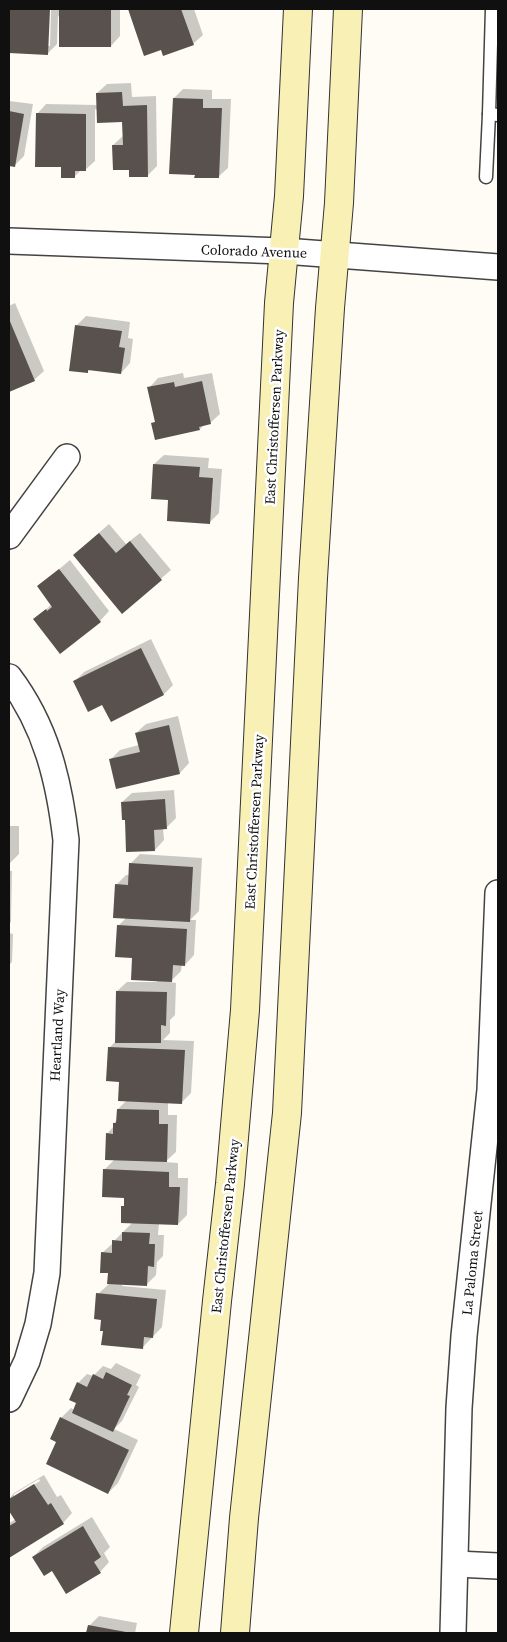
<svg xmlns="http://www.w3.org/2000/svg" width="507" height="1642" viewBox="0 0 507 1642" font-family="'Source Serif 4',serif">
	<style>
		.shadow { fill: #0003; fill-rule: evenodd }
		.building { fill: #58514d }
		.lines { fill: none; stroke-linecap: round; stroke-linejoin: round }
		.lane-casing { stroke: #434343; stroke-width: 15 }
		.street-casing { stroke: #434343; stroke-width: 28 }
		.secondary-casing { stroke: #323232; stroke-width: 30 }
		.lane { stroke: #fff; stroke-width: 12 }
		.street { stroke: #fff; stroke-width: 25 }
		.secondary { stroke: #f8f0b4; stroke-width: 28 }
		.labels { text-anchor: middle; dominant-baseline: central; stroke-width: 5; stroke-linejoin: round; paint-order: stroke }
		.street-label { font-size: 14px; fill: #101010; stroke: #fff }
	</style>
	<rect width="100%" height="100%" fill="#fefcf4"/>
	<g class="shadow">
		<path d="M9,9H49L47,46H50L51,9H120V36L111,46L58,16L57,44L47,54L9,52Z"/>
		<path d="M130,9H194L203,35L193,44L162,48L145,54Z"/>
		<path d="M131,83L132,97L156,96L157,166L148,175L130,168L113,145L123,136L124,121L95,109V161L85,170H81L74,177L62,166L37,114L46,104L97,105V93L107,84Z"/>
		<path d="M183,89L212,90V99H231L228,168L218,177L174,98Z"/>
		<path d="M9,101L33,104L24,156L14,166L9,165Z"/>
		<path d="M15,303L44,371L34,380L9,391V306Z"/>
		<path d="M86,316L130,322L128,338L133,339L130,363L121,373L91,369L87,372L77,325Z"/>
		<path d="M183,373L184,378L212,373L220,414L210,423L205,424L200,429L153,423L156,421L149,388L158,378Z"/>
		<path d="M164,455L209,458L208,468L222,469L219,513L209,523L170,499L154,464Z"/>
		<path d="M109,524L126,544L140,533L171,570L122,612L84,546Z"/>
		<path d="M70,560L109,611L100,621L60,652L35,619L52,604L38,587Z"/>
		<path d="M151,639L173,685L164,694L112,720L103,703L75,681L84,672Z"/>
		<path d="M178,716L189,763L180,773L111,759L120,750L139,745L136,733L146,724Z"/>
		<path d="M174,790L176,818L166,828H163L164,840L155,850L126,819L122,802L132,793Z"/>
		<path d="M9,826H19V854L9,864Z"/>
		<path d="M140,854L202,858L199,911L190,920H196L194,955L185,965L182,964L181,971L170,982L176,983L175,1015L170,1020V1033L163,1040L194,1041L191,1093L182,1102H168V1115H177L176,1152L165,1162L178,1163V1178H188L187,1215L178,1224L159,1223L158,1235H164L163,1256L157,1262L156,1275L147,1284L123,1283L122,1286L166,1290L162,1327L143,1347L104,1330L98,1294L109,1284V1272L102,1253L112,1244H113L114,1241L133,1222L123,1207L125,1204V1197L105,1169L115,1159L107,1134L114,1126V1123L117,1120L118,1109L127,1100L109,1048L117,1040V991L127,982H157V980L133,957L118,926L127,917L116,885L126,875H130V864Z"/>
		<path d="M9,871H12L11,922L9,924Z"/>
		<path d="M9,933L13,934L12,962L9,965Z"/>
		<path d="M116,1363L141,1375L136,1385L139,1387L122,1421L114,1429L138,1440L118,1483L108,1493L58,1442L61,1418L71,1408L74,1410L77,1403L78,1383L87,1374L93,1376L103,1366L111,1369Z"/>
		<path d="M44,1475L57,1497L61,1495L72,1513L63,1523L9,1556V1523L16,1519L9,1508V1499L14,1493ZM39,1479L40,1481L14,1497V1494Z"/>
		<path d="M92,1517L110,1547L104,1553L109,1562L100,1572L53,1570L33,1557L43,1547Z"/>
		<path d="M99,1616L137,1623L135,1633H85L88,1630L89,1626Z"/>
	</g>
	<g class="building">
		<path d="M9,9H50L48,55L9,53Z"/>
		<rect x="59" y="9" width="52" height="38"/>
		<path d="M128,9H181L194,45L163,56L161,50L144,56Z"/>
		<path d="M122,92L123,106L147,105L148,177H129V170H113L112,145H123L122,122L97,123L96,93Z"/>
		<path d="M173,98L203,99V108H222L219,178H194L195,175L169,174Z"/>
		<path d="M9,111L24,114L15,167L9,166Z"/>
		<path d="M36,113L86,114V171H75V178H61V167H35Z"/>
		<path d="M9,319L35,381L9,392Z"/>
		<path d="M75,325L122,331L119,347L125,348L121,374L88,370V373L69,371Z"/>
		<path d="M202,381L211,424L199,427L200,430L155,440L151,423L155,422L147,387L174,382L175,387Z"/>
		<path d="M153,464L200,467L199,477L213,478L210,524L167,521L168,500L151,499Z"/>
		<path d="M99,533L116,553L130,541L162,580L122,614L73,555Z"/>
		<path d="M59,569L101,622L60,654L33,619L46,609L47,611L52,607L37,586Z"/>
		<path d="M141,648L164,695L111,722L102,705L88,712L73,681Z"/>
		<path d="M169,725L180,774L116,789L109,759L140,752L135,733Z"/>
		<path d="M165,799L167,829L154,830L155,851L126,852L125,820H122L121,802Z"/>
		<path d="M129,863L193,867L190,922L113,918L115,884L128,885Z"/>
		<path d="M117,925L187,929L185,966L173,965L172,982L131,980L132,958L115,957Z"/>
		<path d="M116,991L167,992L166,1026L161,1025V1043H115Z"/>
		<path d="M108,1047L185,1050L182,1104L118,1101L119,1082L106,1081Z"/>
		<path d="M117,1109L159,1110V1124H168L167,1162L105,1160L106,1133L113,1134V1123H116Z"/>
		<path d="M103,1169L169,1172V1187H180L178,1225L121,1223V1206H124V1198L102,1197Z"/>
		<path d="M122,1232L150,1233L149,1244H155L154,1267L148,1266L147,1286L107,1284L108,1273H100L101,1252L112,1253V1240L122,1241Z"/>
		<path d="M96,1293L157,1299L153,1338L144,1337L143,1349L101,1345L103,1331H100L101,1320L94,1319Z"/>
		<path d="M106,1372L132,1385L127,1395L130,1396L113,1432L72,1413L76,1403L69,1400L77,1382L87,1387L93,1374L103,1379Z"/>
		<path d="M60,1417L129,1450L108,1494L46,1464L56,1442L50,1439Z"/>
		<path d="M34,1484L48,1505L51,1503L64,1524L9,1558V1526L16,1522L9,1511V1499Z"/>
		<path d="M83,1526L101,1557L94,1562L101,1573L66,1594L52,1571L44,1576L32,1557Z"/>
		<path d="M88,1625L126,1632V1633H86Z"/>
	</g>
	<g class="lines">
		<defs>
			<g id="lane">
				<path d="M489,114L492,9"/>
				<path d="M486,177L489,114L498,115"/>
			</g>
			<g id="street">
				<path d="M9,241L284,251L498,267"/>
				<path d="M9,536L67,457"/>
				<path d="M9,677C46,726 59,780 66,840L47,1273L38,1324L27,1361L9,1399"/>
				<path d="M456,1564L498,1566"/>
				<path d="M453,1633L459,1408L464,1336L490,1090L498,893"/>
			</g>
			<g id="secondary">
				<path d="M184,1633L217,1301L230,1184L245,1010L279,303L289,196L298,9"/>
				<path d="M235,1633L244,1518L287,1113L313,578L330,308L339,203L348,9"/>
			</g>
		</defs>
		<use href="#lane" class="lane-casing"/>
		<use href="#street" class="street-casing"/>
		<use href="#secondary" class="secondary-casing"/>
		<use href="#lane" class="lane"/>
		<use href="#street" class="street"/>
		<use href="#secondary" class="secondary"/>
	</g>
	<g class="labels">
		<g class="street-label">
			<text transform="translate(254 251) rotate(2)">Colorado Avenue</text>
			<text transform="translate(274 417) rotate(-87)">East Christoffersen Parkway</text>
			<text transform="translate(254 822) rotate(-87)">East Christoffersen Parkway</text>
			<text transform="translate(57 1035) rotate(-87)">Heartland Way</text>
			<text transform="translate(225 1226) rotate(-84)">East Christoffersen Parkway</text>
			<text transform="translate(472 1263) rotate(-84)">La Paloma Street</text>
		</g>
	</g>
	<rect width="507" height="1642" fill="none" stroke="#101010" stroke-width="20"/>
</svg>
